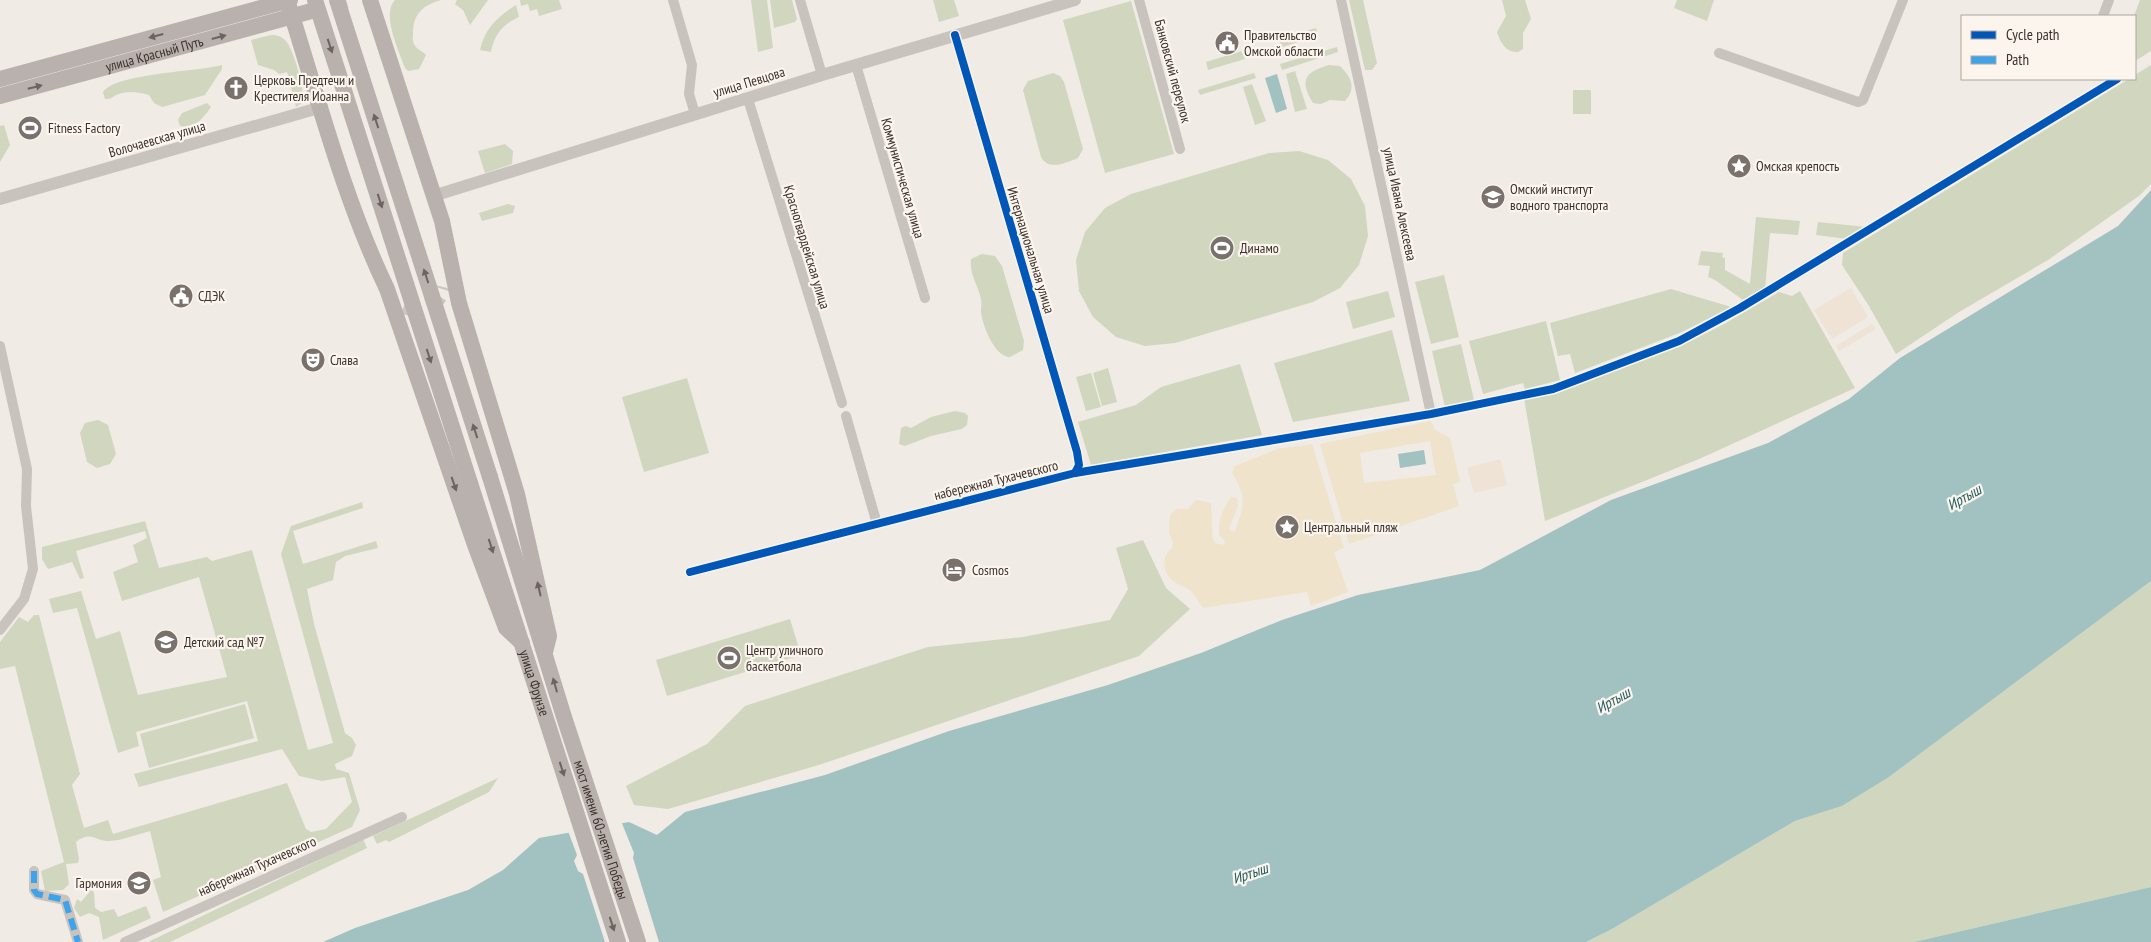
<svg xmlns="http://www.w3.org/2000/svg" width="2151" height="942" viewBox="0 0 2151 942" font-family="'PT Sans Narrow',sans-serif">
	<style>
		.green { fill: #d1d6bf }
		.sand { fill: #efe3cc; fill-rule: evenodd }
		.plaza { fill: #eee3d5 }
		.water { fill: #a1c2c1 }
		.pier { fill: #f0ebe5 }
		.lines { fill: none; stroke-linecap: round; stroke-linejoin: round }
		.primary-tunnel { stroke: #ccc6c0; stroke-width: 16; stroke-dasharray: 16 8; stroke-linecap: butt }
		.minor { stroke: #c9c3be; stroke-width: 10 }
		.tertiary { stroke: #c9c3be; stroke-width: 12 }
		.primary { stroke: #b8b1ad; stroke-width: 16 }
		.primary-bridge { stroke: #b8b1ad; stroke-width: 16 }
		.quiet { stroke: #3fa3eb; stroke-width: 6; stroke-dasharray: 12 6; stroke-linecap: butt }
		.cycleway-casing { stroke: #fbf5ee; stroke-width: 11 }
		.cycleway { stroke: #0057b8; stroke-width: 8 }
		.oneway { fill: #6d645f }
		.labels { text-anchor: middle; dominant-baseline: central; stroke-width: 4.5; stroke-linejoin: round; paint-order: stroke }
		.poi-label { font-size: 14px; fill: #3b302b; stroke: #fbf5ee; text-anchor: start }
		.street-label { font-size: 14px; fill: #3b302b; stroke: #fbf5ee }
		.water-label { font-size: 15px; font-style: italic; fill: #1f5a5e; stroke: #fbf5ee }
	</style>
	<rect width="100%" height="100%" fill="#f0ebe5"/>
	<g class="green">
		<path d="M395,0H441C424,5 413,13 413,33C413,38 412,39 414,44C417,50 421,50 426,55L419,69L408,71L405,68C399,51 381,14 395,0Z"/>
		<path d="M457,0H488L470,25L463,10L455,4Z"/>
		<path d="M520,0H559L562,9L539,16L537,9L530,11L528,4L521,6Z"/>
		<path d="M751,0H767L773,48L758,52Z"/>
		<path d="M770,0H792L797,19L795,22L774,28Z"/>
		<path d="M933,0H954L959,16L939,22Z"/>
		<path d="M1349,0H1363L1377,63L1372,70H1365Z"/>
		<path d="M1502,0H1525L1531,19L1523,33V49L1518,52C1506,53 1500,42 1497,32L1506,16Z"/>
		<path d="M1677,0H1714L1707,21L1674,8Z"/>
		<path d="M2140,0H2151V51L2135,61L2134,16Z"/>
		<path d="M1131,1L1174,154L1105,173L1063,20Z"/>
		<path d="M516,5L519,17C503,24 494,35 491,52L480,50C485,28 497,17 516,5Z"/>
		<path d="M1316,28L1318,36L1282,47L1279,39Z"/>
		<path d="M271,35C276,35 281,36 285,40C293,47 307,95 302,103L296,107L287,72L279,74L274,70L258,65L251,40Z"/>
		<path d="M1337,47L1338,52L1282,70L1280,64Z"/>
		<path d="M1242,51L1245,59L1208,70L1206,62Z"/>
		<path d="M222,65V69L205,95L162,107L154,103L149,95C139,92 127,90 116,95C111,98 111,99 105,99L103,92C116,73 197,72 222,65Z"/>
		<path d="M1329,65L1340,66C1351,77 1357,88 1345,101L1330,100L1321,104L1313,103C1299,80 1305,72 1329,65Z"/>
		<path d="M2151,65V184L2139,196L2048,260L1959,312L1896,354L1869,306L1842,265L1843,253L2129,79H2135V75Z"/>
		<path d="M1295,71L1307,109L1295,112L1286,74Z"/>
		<path d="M1053,73L1060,76L1064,82L1083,149L1078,158C1066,163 1048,171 1041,157L1023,90L1028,81Z"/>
		<path d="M1254,73L1256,78L1200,95L1198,90Z"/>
		<path d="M1252,84L1266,121L1255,125L1243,87Z"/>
		<rect x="1573" y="90" width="18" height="24"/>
		<path d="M207,103L211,107C204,117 194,130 180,126L178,120L182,113Z"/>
		<path d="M4,125L10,145L0,162V126Z"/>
		<path d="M505,144L513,151L512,164L485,173L478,151Z"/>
		<path d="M1299,151L1328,160L1351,179L1365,206L1368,236L1359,265L1340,288L1313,302L1175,343L1145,346L1116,337L1093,317L1079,291L1076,260L1085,232L1105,208L1131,194L1269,153Z"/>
		<path d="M508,204L515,206L513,213L482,221L479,213Z"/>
		<path d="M1756,217L1800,221L1798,235L1770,233L1765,289L1743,300L1715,280L1708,277L1710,266L1698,265L1701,251L1723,253L1722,257L1725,258V270L1750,284Z"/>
		<path d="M1818,222L1866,227L1847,239L1816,235Z"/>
		<path d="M982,254L995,256L1002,266L1024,341L1023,350L1010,357C994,357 982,324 981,311C981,307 982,303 981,299C978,285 969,274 971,259Z"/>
		<path d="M1444,275L1459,337L1431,344L1415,282Z"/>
		<path d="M1671,289L1731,307L1682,332L1575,373L1570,354L1558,356L1550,323Z"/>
		<path d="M1388,291L1395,317L1353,329L1346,302Z"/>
		<path d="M1800,291L1855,388L1699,459L1545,521L1524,398L1567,388L1681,346L1726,323L1779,292L1792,296Z"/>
		<path d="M1546,321L1560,380L1525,389L1523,383L1483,394L1469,341Z"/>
		<path d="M1392,330L1410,401L1293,422L1274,363Z"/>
		<path d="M1461,344L1474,400L1445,407L1432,351Z"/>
		<path d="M1240,364L1262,435L1091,465L1078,422L1136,405L1161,387Z"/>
		<path d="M1108,368L1117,402L1102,406L1093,373Z"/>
		<path d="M1091,373L1101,407L1086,411L1076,377Z"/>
		<path d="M687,378L709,453L644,472L622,397Z"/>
		<path d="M955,411L965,413L968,416L967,425L962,429L931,436L905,446L899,444L901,428L906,426L911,428L931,417Z"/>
		<path d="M98,420L108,425L116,454L110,464L97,468L87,462L80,433L85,423Z"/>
		<path d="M362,502L363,508L293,531L303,564L376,541L378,548L345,556L336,562L333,580L307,589L314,624L345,733L352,738L356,745L352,756L335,764L336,769L349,773L360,810L352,827L163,912L153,880L161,877L150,831C139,834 117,842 106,841C95,840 90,831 76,842L79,859L78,863L66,864L69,884L63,890L45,891L41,871L64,862L15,666L0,669V642L19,617L28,622L34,615H39L80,774L72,785L84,828L108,820L113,834L287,783L306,829L311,832L326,829L352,802L345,777L322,781L299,776L282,749L139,787L134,774L258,741L247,701L136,732L139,746L118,753L77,608L53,613L49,599L81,591L96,639L120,631L138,695L227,677L199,577L122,601L113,572L138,562L133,545L147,538L145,531L76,551L84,578L80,579L72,562L48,569L42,559V547L145,521L159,568L207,557L212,561L252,550L308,750L333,743L281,554L291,526Z"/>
		<path d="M1143,540L1166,588L1190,609L1139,656L822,764L668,809L634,805L626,786L707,744L745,706L928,647L1023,637L1110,620L1128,589L1116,548Z"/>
		<path d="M2151,581V887L1914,942H1586L1612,929L1795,821L1842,806L1889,777Z"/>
		<path d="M790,619L801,655L667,696L656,660Z"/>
		<path d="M245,704L254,738L149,768L140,734Z"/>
		<path d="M498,778L489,792L389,842L386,840L377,844L373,836Z"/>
		<path d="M363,839L367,848L170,942H148Z"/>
		<path d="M91,890L94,892L95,908L101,912L114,909L118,917L146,906L151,918L103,940L99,917L89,913L80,917L74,908L77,899L81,902Z"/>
	</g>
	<g class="sand">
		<path d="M1431,421L1435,430L1450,438L1460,482L1453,484L1459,506L1349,544L1320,444ZM1430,441L1436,475L1364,483L1360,453Z"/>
		<path d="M1312,444L1344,548L1334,552L1348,592L1311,606L1307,592L1203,608C1199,603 1196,596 1191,591C1186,586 1176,585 1171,579C1162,571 1162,555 1172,548L1173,542L1169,533L1170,515L1176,509H1188L1196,500L1211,503C1213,516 1210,534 1215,543L1224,545L1225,541L1219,535C1218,520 1223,509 1231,497L1237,498L1238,506L1229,528L1231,531H1235C1244,507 1247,496 1232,473L1235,466L1277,449Z"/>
	</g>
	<g class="plaza">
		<path d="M1851,288L1868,317L1832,339L1814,310Z"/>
		<path d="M1872,324L1876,329L1839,351L1836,346Z"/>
		<path d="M1500,459L1507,485L1474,493L1467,468Z"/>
	</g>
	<g class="water">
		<path d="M1277,74L1287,109L1276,113L1265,78Z"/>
		<path d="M2151,190V581L1889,777L1842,806L1795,821L1612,929L1586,942H323L355,928L468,890L503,870L539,838L629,822L657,835L685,812L825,775L949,731L1108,685L1201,653L1282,620L1358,595L1480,570L1611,500L1768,443L1849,399L1900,358L2118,226Z"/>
		<path d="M1424,450L1426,464L1400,468L1398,454Z"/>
		<path d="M2151,887V942H1914Z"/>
	</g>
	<path class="pier" d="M621,821L634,853L633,858L659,942H605L583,874L578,871L574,861L577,855L568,831Z"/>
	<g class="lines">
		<g class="primary-tunnel">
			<path d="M308,12L349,0"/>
			<path d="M404,306C422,313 438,306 443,287"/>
		</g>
		<g class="minor">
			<path d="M673,0L692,65L689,94L695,114"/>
			<path d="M800,0L822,75"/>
			<path d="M1139,0L1180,149"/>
			<path d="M1341,0L1431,414"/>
			<path d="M2103,16L2109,0"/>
			<path d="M1719,53L1858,102L1863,100L1903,0"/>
			<path d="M856,65L925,298"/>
			<path d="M2110,79L2112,82"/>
			<path d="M748,99L842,403"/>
			<path d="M0,346L27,469L26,506L33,569L24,599L0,630"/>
			<path d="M846,416L877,524"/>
			<path d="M690,572L1075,473L1079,465L1077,452L955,35"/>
			<path d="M34,871V890L37,894L65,900L78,942"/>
			<path d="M125,942L402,817"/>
		</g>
		<g class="tertiary">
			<path d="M433,196L822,75L1075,0"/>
			<path d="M0,199L322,107"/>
		</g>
		<g class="primary">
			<path d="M287,0C318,97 343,197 387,289L475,545L506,628L522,643"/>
			<path d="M370,0L442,221L459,303L517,494L549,636L545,652"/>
			<path d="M0,79L290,0"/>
			<path id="s1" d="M0,96L308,12"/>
			<path id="s2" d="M490,477L564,717L638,942"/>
			<path id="s3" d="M470,483L618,942"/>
		</g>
		<g class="primary-bridge">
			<path d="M315,0L470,483"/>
			<path d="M337,0L490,477"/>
		</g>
		<path class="quiet" d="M34,871V890L37,894L65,900L78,942"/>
		<defs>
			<g id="cycleway">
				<path d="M955,35L1077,452L1079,465L1075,473"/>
				<path d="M690,572L1075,473L1431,414L1553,389L1679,341L1740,308L2117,79"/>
			</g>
		</defs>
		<use href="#cycleway" class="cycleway-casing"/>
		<use href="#cycleway" class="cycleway"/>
	</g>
	<defs><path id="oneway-solid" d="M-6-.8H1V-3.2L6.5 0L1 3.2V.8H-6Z" transform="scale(1.25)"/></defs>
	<g class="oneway">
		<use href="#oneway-solid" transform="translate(156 36) rotate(165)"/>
		<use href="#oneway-solid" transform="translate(219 37) rotate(-15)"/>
		<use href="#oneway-solid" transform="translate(330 46) rotate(72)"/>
		<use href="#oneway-solid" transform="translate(35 87) rotate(-14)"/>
		<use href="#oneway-solid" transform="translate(376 121) rotate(-108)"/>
		<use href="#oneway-solid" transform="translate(380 201) rotate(72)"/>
		<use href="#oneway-solid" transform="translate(426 276) rotate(-108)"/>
		<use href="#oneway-solid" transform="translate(429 356) rotate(72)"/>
		<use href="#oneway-solid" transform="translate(475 431) rotate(-108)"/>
		<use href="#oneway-solid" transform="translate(454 484) rotate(71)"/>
		<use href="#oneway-solid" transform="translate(491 546) rotate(72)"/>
		<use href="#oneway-solid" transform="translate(539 589) rotate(-103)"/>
		<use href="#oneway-solid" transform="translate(555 685) rotate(-106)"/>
		<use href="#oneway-solid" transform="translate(562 769) rotate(72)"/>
		<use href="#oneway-solid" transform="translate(612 924) rotate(72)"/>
	</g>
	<defs>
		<symbol id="civic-disc" viewBox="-11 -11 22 22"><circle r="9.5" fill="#7a716c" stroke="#fbf5ee"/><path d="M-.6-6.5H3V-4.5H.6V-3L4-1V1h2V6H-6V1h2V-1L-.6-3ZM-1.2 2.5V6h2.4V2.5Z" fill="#fff"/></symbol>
		<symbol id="church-disc" viewBox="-11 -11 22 22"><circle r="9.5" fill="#7a716c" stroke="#fbf5ee"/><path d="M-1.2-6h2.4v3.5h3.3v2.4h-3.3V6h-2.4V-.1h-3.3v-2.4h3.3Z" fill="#fff"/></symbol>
		<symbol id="stadium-disc" viewBox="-11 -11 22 22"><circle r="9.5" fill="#7a716c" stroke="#fbf5ee"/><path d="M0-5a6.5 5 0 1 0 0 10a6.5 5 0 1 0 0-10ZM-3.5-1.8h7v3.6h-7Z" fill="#fff"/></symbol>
		<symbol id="sight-disc" viewBox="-11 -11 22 22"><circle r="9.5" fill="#7a716c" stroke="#fbf5ee"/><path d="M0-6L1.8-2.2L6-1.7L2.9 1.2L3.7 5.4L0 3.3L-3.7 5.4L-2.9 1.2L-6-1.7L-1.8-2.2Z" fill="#fff"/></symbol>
		<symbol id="university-disc" viewBox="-11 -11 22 22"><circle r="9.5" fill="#7a716c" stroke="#fbf5ee"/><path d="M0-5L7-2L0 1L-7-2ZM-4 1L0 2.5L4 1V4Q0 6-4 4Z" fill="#fff"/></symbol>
		<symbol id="theatre-disc" viewBox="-11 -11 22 22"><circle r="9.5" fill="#7a716c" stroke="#fbf5ee"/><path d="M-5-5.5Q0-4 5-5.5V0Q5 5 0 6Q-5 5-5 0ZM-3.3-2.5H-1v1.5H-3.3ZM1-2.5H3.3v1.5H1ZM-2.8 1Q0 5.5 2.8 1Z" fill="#fff"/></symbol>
		<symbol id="hotel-disc" viewBox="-11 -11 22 22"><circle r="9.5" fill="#7a716c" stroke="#fbf5ee"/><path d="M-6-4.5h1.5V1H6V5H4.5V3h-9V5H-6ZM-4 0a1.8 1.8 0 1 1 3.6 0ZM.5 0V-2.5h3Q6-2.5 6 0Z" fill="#fff"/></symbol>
		<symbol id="school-disc" viewBox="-11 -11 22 22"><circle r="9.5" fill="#7a716c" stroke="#fbf5ee"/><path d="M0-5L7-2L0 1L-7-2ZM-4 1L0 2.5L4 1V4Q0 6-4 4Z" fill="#fff"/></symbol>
	</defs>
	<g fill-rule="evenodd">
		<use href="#civic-disc" x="1213" y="29" width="28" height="28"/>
		<use href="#church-disc" x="222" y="74" width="28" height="28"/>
		<use href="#stadium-disc" x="16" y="114" width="28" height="28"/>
		<use href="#sight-disc" x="1725" y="152" width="28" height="28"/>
		<use href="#university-disc" x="1479" y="183" width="28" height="28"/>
		<use href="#stadium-disc" x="1208" y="234" width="28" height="28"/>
		<use href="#civic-disc" x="167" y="282" width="28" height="28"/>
		<use href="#theatre-disc" x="299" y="346" width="28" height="28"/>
		<use href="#sight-disc" x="1273" y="513" width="28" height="28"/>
		<use href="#hotel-disc" x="940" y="556" width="28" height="28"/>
		<use href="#school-disc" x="152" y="628" width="28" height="28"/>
		<use href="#stadium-disc" x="715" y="644" width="28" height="28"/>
		<use href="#school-disc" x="125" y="869" width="28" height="28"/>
	</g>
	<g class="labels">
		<g class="poi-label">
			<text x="1244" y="35">Правительство<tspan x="1244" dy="16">Омской области</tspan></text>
			<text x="254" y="80">Церковь Предтечи и<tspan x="254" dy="16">Крестителя Иоанна</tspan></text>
			<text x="48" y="128">Fitness Factory</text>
			<text x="1756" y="166">Омская крепость</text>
			<text x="1510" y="189">Омский институт<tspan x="1510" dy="16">водного транспорта</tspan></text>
			<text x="1240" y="248">Динамо</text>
			<text x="198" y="296">СДЭК</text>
			<text x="330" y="360">Слава</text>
			<text x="1304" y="527">Центральный пляж</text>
			<text x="972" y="570">Cosmos</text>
			<text x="184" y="642">Детский сад №7</text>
			<text x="746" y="650">Центр уличного<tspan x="746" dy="16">баскетбола</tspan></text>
			<text x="122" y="883" text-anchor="end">Гармония</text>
		</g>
		<g class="street-label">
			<text stroke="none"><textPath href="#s1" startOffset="160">улица Красный Путь</textPath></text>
			<text transform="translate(1173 71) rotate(75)">Банковский переулок</text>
			<text transform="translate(749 82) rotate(-17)">улица Певцова</text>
			<text transform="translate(157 139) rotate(-16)">Волочаевская улица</text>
			<text transform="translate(903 178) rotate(74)">Коммунистическая улица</text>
			<text transform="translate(1400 204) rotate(78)">улица Ивана Алексеева</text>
			<text transform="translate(807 247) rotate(73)">Красногвардейская улица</text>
			<text transform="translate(1031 250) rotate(73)">Интернациональная улица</text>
			<text transform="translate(996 480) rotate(-14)">набережная Тухачевского</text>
			<text stroke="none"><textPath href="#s3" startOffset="210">улица Фрунзе</textPath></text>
			<text stroke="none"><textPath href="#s2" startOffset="370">мост имени 60-летия Победы</textPath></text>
			<text transform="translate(257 866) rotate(-24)">набережная Тухачевского</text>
		</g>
		<g class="water-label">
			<text transform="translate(1964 497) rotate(-30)">Иртыш</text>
			<text transform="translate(1613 700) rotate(-30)">Иртыш</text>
			<text transform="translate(1250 873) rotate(-19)">Иртыш</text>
		</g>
	</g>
	<rect x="1961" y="15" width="175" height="65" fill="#fbf5ee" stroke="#aea6a0"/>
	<rect x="1971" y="31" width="25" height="8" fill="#0057b8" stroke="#aea6a0"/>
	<text x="2006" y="40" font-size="15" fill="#3b302b">Cycle path</text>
	<rect x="1971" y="56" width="25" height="8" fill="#3fa3eb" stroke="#aea6a0"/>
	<text x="2006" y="65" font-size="15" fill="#3b302b">Path</text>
</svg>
